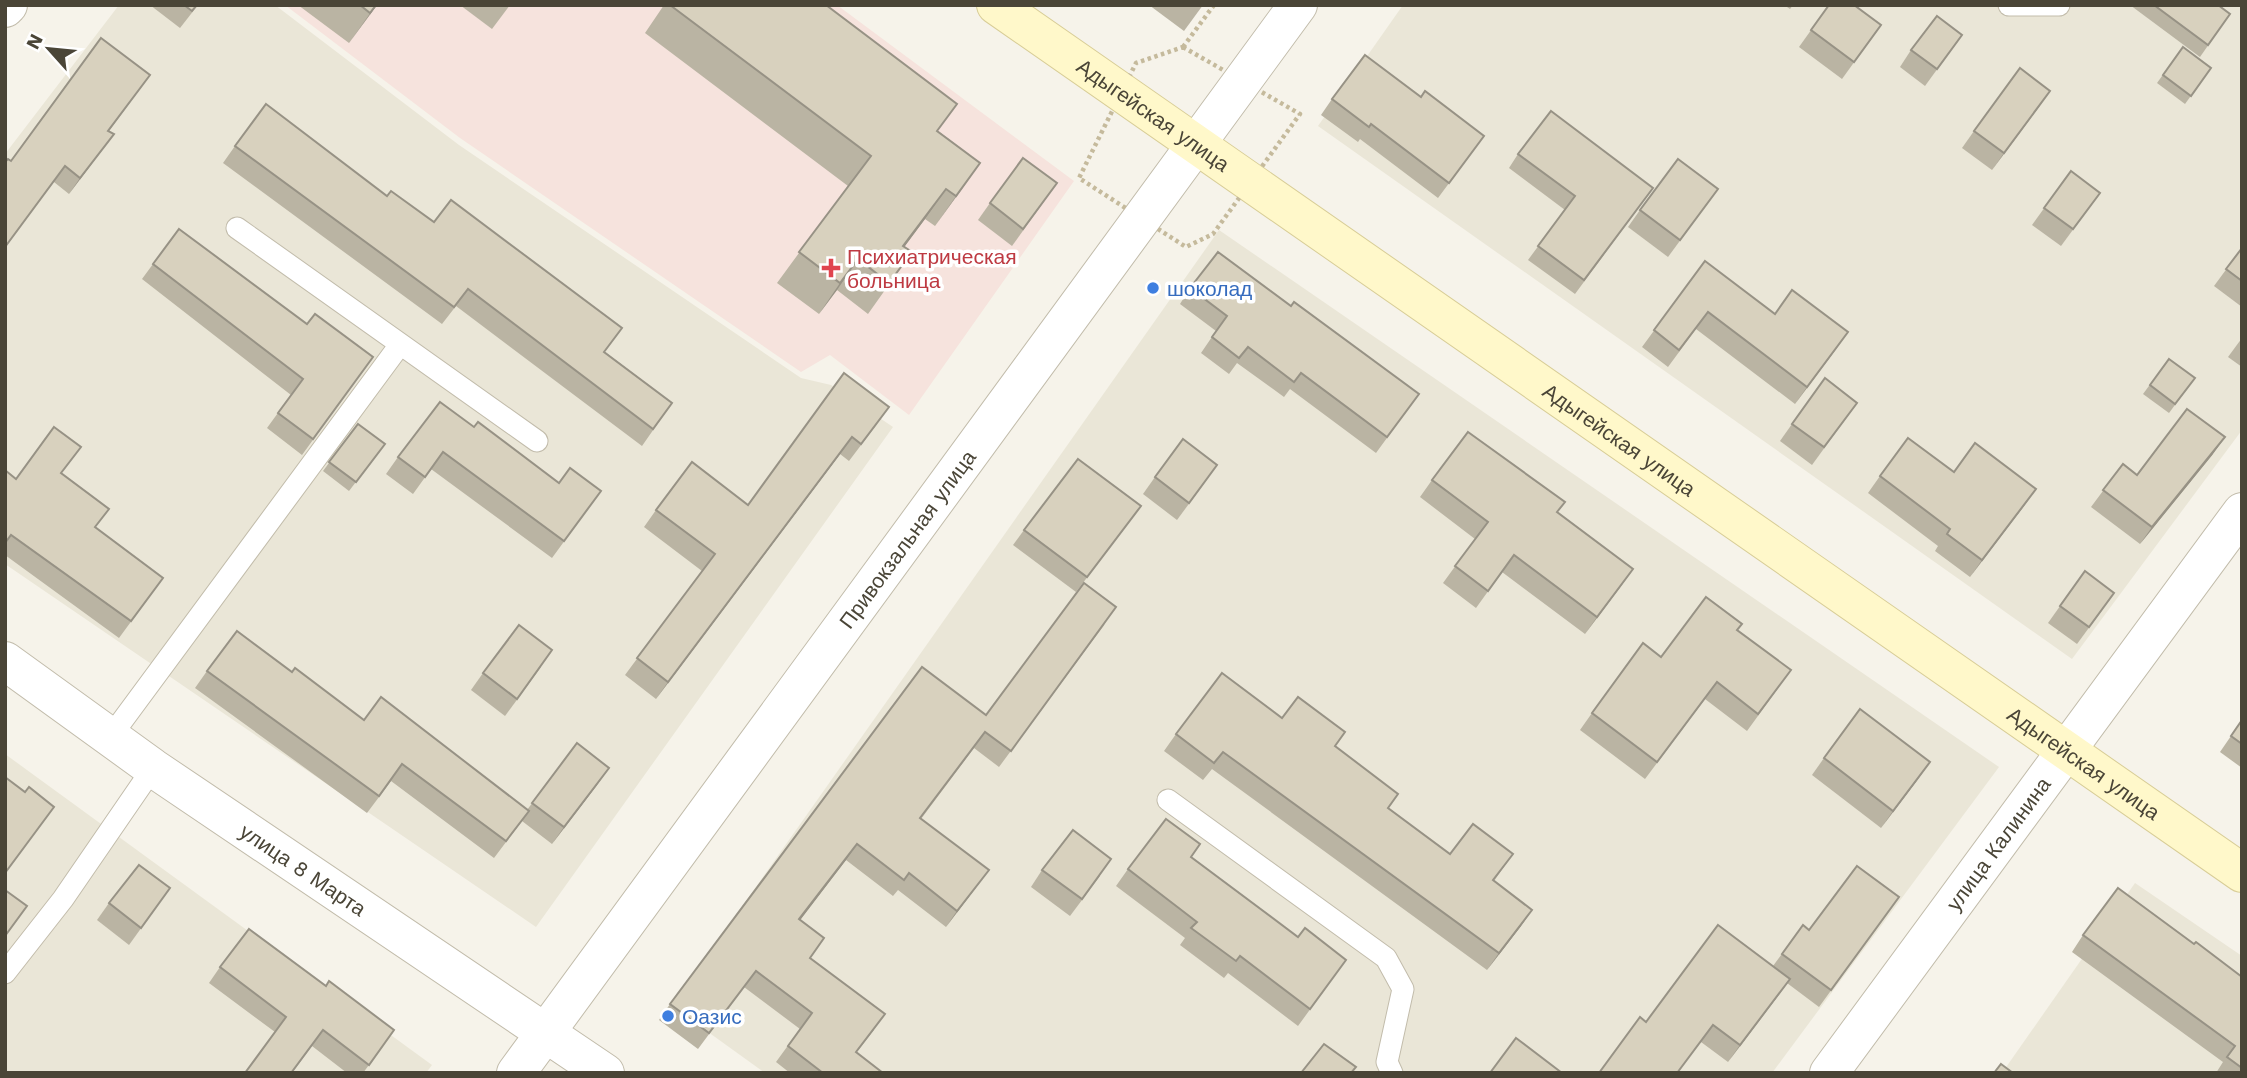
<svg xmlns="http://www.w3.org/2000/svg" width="2247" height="1078" viewBox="0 0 2247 1078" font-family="'Work Sans',sans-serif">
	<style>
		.residential { fill: #eae6d7 }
		.medical { fill: #f6e3dd }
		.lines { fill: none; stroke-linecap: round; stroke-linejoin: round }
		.service-casing { stroke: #c2bcab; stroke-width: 23 }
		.minor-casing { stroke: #c2bcab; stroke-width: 40 }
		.tertiary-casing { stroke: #c2bcab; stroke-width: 40 }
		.secondary-casing { stroke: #d8cd97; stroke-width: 40 }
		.path { stroke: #c5ba9c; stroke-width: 4.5; stroke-dasharray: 3.5 3.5; stroke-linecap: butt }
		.service { stroke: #fff; stroke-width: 21 }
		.minor { stroke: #fff; stroke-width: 38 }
		.tertiary { stroke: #fff; stroke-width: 38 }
		.secondary { stroke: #fff8ca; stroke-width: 38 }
		.wall { fill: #bab4a3 }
		.shaded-wall { fill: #979285 }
		.building { fill: #d8d1be; stroke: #979285; stroke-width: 2 }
		.health-dot { fill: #e0444e; stroke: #fff; stroke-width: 2.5 }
		.shop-dot { fill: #3f7fe0; stroke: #fff; stroke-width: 2.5 }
		.labels { text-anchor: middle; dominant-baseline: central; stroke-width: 7; stroke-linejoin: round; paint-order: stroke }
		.street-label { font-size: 21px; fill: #4a4537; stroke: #fff }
		.health-label { font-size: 21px; fill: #be3a42; stroke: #fff; text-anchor: start }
		.shop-label { font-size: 21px; fill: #366cbe; stroke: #fff; text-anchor: start }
	</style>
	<rect width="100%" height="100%" fill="#f6f3ea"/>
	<g class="residential">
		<path d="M119,5H275L459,145L801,378L831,385L893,427L536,927L5,564V154Z"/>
		<path d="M1403,5H2242V430L2072,659L1318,126Z"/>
		<path d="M1219,230L1999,767L1772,1073H765L672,1006Z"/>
		<path d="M5,754L432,1065L426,1073H5Z"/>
		<path d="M2135,883L2242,956V1073H2002Z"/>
	</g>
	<path class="medical" d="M285,5H837L1074,181L909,415L830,355L801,372L460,138Z"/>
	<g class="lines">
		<defs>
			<g id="service">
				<path d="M2009,5H2059"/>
				<path d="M237,228L537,441"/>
				<path d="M111,736L399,346"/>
				<path d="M1168,800L1386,958L1403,989L1387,1062L1392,1073"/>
				<path d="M5,973L63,899L153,768"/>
			</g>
			<g id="minor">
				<path d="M5,8L8,5"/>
				<path id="s1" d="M5,661L153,768L605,1073"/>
				<path id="s2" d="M1829,1073L2242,512"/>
			</g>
			<g id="tertiary">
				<path id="s3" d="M516,1073L1298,5"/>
			</g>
			<g id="secondary">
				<path id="s4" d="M996,5L2242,873"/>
			</g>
		</defs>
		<use href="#service" class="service-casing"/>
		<use href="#minor" class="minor-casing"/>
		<use href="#tertiary" class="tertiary-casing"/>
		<use href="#secondary" class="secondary-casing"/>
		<g class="path">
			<path d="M1183,47L1300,114L1213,234L1186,247L1079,178L1136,63Z"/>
			<path d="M1183,47L1214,5"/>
		</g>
		<use href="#service" class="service"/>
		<use href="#minor" class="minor"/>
		<use href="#tertiary" class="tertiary"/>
		<use href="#secondary" class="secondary"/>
	</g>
	<g class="wall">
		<path d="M150,5H198L180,28Z"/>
		<path d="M298,5H377L349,43Z"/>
		<path d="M460,5H510L492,29Z"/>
		<path d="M664,5H826L938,131L980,163L935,226L925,219L904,247L912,252L868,314L837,290L819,314L777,283L848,186L645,33Z"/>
		<path d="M1149,5H1203L1184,31Z"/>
		<path d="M1784,5H1793L1790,9Z"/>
		<path d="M1829,5L1881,25L1842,79L1799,47Z"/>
		<path d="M2130,5H2218L2230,14L2200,57Z"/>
		<path d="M1962,35L1925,86L1900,67L1911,50Z"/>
		<path d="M2183,47L2211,68L2185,104L2157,83Z"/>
		<path d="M150,75L109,131L102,150L69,194L54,182L11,161Z"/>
		<path d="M1421,97L1484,136L1438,198L1360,139L1358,142L1321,115L1332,99Z"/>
		<path d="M2038,108L1992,170L1962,148L1974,131Z"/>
		<path d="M235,146L387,196L605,352L672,403L642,446L456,306L442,324L223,163Z"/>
		<path d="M1518,154L1643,202L1575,294L1528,260L1565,210L1509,168Z"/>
		<path d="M2071,171L2100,193L2061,246L2032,225Z"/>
		<path d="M1718,189L1668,257L1628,227L1640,210Z"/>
		<path d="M1045,200L1012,246L978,220L990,203Z"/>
		<path d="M2242,248V307L2214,286Z"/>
		<path d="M1705,261L1775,314L1836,349L1795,404L1696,329L1668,367L1642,347Z"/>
		<path d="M153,264L307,324L373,357L302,455L267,428L291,395L142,279Z"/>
		<path d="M1190,288L1291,306L1419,394L1376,453L1290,389L1284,397L1237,363L1229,374L1201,353L1216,331L1180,304Z"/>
		<path d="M2242,338V367L2228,357Z"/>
		<path d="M2169,359L2195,378L2169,413L2143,394Z"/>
		<path d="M844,373L877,424L849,461L840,454L656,699L625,675L702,571L644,527L656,510L748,505Z"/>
		<path d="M1857,403L1812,465L1780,441L1792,424Z"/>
		<path d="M358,424L385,444L349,491L323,471Z"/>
		<path d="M474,427L559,483L601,491L552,558L431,469L413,494L386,474L398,457Z"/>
		<path d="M2213,454L2140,544L2091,507L2123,464L2137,475Z"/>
		<path d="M5,470L16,479L62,474L95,528L163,578L119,638L5,555Z"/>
		<path d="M1954,472L2036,489L1970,577L1935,551L1938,546L1868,493L1880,476Z"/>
		<path d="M1155,477L1205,482L1177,520L1143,494Z"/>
		<path d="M1432,480L1557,512L1633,569L1585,634L1502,572L1476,608L1443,583L1475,539L1420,497Z"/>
		<path d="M1130,521L1076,592L1013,545L1024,530Z"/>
		<path d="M2085,571L2102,610L2077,644L2048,623Z"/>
		<path d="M1105,624L999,767L974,748L921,819L989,870L946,927L898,890L893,896L846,860L800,920L811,958L874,1030L856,1053L883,1073H790L776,1062L800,1029L744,987L698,1049L659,1020L670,1004L986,715Z"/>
		<path d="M1737,630L1779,687L1747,731L1705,699L1645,779L1580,730L1592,713L1661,657Z"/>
		<path d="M541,667L505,716L471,690L483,673Z"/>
		<path d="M207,671L292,672L364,720L527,810L577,743L597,785L552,844L522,821L494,858L391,781L367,813L195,688Z"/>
		<path d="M1282,718L1335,746L1388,808L1450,854H1513L1494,881L1521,926L1487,970L1212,769L1203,780L1164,751L1176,734Z"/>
		<path d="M2242,720V768L2220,752Z"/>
		<path d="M1824,758L1918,779L1881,828L1812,775Z"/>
		<path d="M1191,857L1298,937L1346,960L1298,1026L1228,973L1224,978L1180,945L1185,938L1116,886L1128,869Z"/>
		<path d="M1042,870L1100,876L1070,916L1031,887Z"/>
		<path d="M170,888L129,945L97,920L109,903Z"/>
		<path d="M1899,897L1819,1007L1787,983L1728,1062L1701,1042L1646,1022L1773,966L1803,925L1809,930Z"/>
		<path d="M2083,935L2194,944L2242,977V1073H2216L2223,1062L2072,952Z"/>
		<path d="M220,967L383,1046L363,1073H347L312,1046L292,1073H245L275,1032L209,983Z"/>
	</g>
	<g class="shaded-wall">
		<path d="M376,5H377L349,43Z"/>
		<path d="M2050,91L2038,108L1992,170L2004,153Z"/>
		<path d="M114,134L69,194L80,178Z"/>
		<path d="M980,163L959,193L935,226L956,196Z"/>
		<path d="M946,189L925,219L882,277L903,246Z"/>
		<path d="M858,259L837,290L819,314L840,283Z"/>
		<path d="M1848,332L1836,349L1795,404L1807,387Z"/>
		<path d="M852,437L840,454L656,699L668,682Z"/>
		<path d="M2225,437L2213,454L2140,544L2152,527Z"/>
		<path d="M2036,489L2024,506L1970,577L1982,560Z"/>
		<path d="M1633,569L1621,586L1585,634L1597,617Z"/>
		<path d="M1930,762L1918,779L1881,828L1893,811Z"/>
		<path d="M609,768L597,785L552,844L564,827Z"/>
		<path d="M857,844L846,860L788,936L799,919Z"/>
		<path d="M989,870L977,886L946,927L957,911Z"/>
		<path d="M1532,910L1521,926L1487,970L1499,953Z"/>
		<path d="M1790,979L1778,996L1728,1062L1740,1045Z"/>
	</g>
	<g class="building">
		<path d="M184,5H197L192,11Z"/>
		<path d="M360,5H376L370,13Z"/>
		<path d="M670,5H826L957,104L937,131L980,163L956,196L946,189L903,246L912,252L889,283L858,259L840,283L799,252L871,156Z"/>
		<path d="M1829,5H1854L1881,25L1854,62L1811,30Z"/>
		<path d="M2154,5H2218L2230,14L2208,45Z"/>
		<path d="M1937,16L1962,35L1937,69L1911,50Z"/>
		<path d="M101,38L150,75L108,131L114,134L80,178L65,166L5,247V162L8,159L11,161Z"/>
		<path d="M2183,47L2211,68L2191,96L2163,75Z"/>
		<path d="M1365,55L1421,97L1425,91L1484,136L1449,183L1371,124L1369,127L1332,99Z"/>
		<path d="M2020,68L2050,91L2004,153L1974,131Z"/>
		<path d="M266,104L387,196L391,191L434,222L451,200L622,328L604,352L672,403L653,429L468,289L454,307L235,146Z"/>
		<path d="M1551,111L1653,188L1584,280L1538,246L1575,196L1518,154Z"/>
		<path d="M1023,158L1057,183L1023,229L990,203Z"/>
		<path d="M1678,159L1718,189L1680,240L1640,210Z"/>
		<path d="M2071,171L2100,193L2073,229L2044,208Z"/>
		<path d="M179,229L307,324L315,314L373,357L313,439L278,413L303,379L153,264Z"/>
		<path d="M2242,248V281L2226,269Z"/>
		<path d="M1218,252L1291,306L1294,302L1419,394L1387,437L1301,373L1294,382L1248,347L1239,358L1212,337L1227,316L1190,288Z"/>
		<path d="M1705,261L1775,314L1792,290L1848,332L1807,387L1708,312L1679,350L1654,330Z"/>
		<path d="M2169,359L2195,378L2175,404L2150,385Z"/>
		<path d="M844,373L889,407L861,444L852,437L668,682L637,658L715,554L656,510L692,462L748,505Z"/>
		<path d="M1825,378L1857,403L1824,447L1792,424Z"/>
		<path d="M440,402L474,427L478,422L559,483L570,468L601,491L564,541L443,452L425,477L398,457Z"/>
		<path d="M2187,409L2225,437L2152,527L2103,490L2123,464L2137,475Z"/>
		<path d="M358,424L385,444L356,482L329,462Z"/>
		<path d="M54,427L81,447L61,473L109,509L95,527L163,578L131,621L11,535L5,543V470L16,479Z"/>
		<path d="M1468,432L1565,502L1557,512L1633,569L1597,617L1514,555L1488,591L1455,566L1488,522L1432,480Z"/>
		<path d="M1908,438L1954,472L1975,443L2036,489L1982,560L1947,534L1950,529L1880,476Z"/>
		<path d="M1183,439L1217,465L1189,503L1155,477Z"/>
		<path d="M1078,459L1141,506L1087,577L1024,530Z"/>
		<path d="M2085,571L2114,593L2089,627L2060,606Z"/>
		<path d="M1084,583L1116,607L1011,751L985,732L920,818L989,870L957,911L909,873L904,880L857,844L799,919L824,938L810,958L885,1014L856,1052L883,1073H823L788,1046L812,1013L756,971L709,1033L670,1004L922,667L986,715Z"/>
		<path d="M1706,597L1742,624L1737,630L1791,670L1758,714L1717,682L1657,762L1592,713L1643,643L1661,657Z"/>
		<path d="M519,625L552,650L517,699L483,673Z"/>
		<path d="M237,631L292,672L295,668L364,720L381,697L529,811L506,841L402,764L379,796L207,671Z"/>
		<path d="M1222,673L1282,718L1298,697L1345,732L1335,746L1398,794L1388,808L1450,854L1473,824L1513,854L1493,880L1532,910L1499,953L1223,752L1214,763L1176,734Z"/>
		<path d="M1860,709L1930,762L1893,811L1824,758Z"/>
		<path d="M2242,720V744L2231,736Z"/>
		<path d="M577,743L609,768L564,827L532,803Z"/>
		<path d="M5,777L25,792L29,787L54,807L5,873Z"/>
		<path d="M1166,819L1200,844L1191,857L1298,937L1305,928L1346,960L1310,1009L1240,956L1236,961L1191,928L1197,922L1128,869Z"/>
		<path d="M1073,830L1111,859L1082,899L1042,870Z"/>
		<path d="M139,865L170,888L141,928L109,903Z"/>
		<path d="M1857,866L1899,897L1831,990L1782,954L1803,925L1809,930Z"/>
		<path d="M2118,888L2194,944L2196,942L2242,977V1068L2227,1057L2235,1046L2083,935Z"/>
		<path d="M5,890L27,906L5,936Z"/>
		<path d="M1718,925L1790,979L1740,1045L1713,1025L1677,1073H1599L1640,1017L1646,1022Z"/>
		<path d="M249,929L326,986L329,981L394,1030L369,1065L323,1030L291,1073H245L286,1017L220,967Z"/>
		<path d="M1516,1038L1562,1073H1490Z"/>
		<path d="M1324,1044L1356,1067L1351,1073H1301Z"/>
		<path d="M2001,1064L2013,1073H1994Z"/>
	</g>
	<path class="health-dot" d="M827.5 257.5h7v7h7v7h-7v7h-7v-7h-7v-7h7z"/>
	<g class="shop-dot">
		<circle cx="1153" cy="288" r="7"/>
		<circle cx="668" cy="1016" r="7"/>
	</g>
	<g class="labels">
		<g class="street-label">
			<text stroke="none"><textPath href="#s4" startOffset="192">Адыгейская улица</textPath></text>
			<text stroke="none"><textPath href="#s4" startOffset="760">Адыгейская улица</textPath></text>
			<text stroke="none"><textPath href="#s3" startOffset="662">Привокзальная улица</textPath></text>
			<text stroke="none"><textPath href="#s4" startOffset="1326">Адыгейская улица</textPath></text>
			<text stroke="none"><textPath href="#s2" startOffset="285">улица Калинина</textPath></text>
			<text stroke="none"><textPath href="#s1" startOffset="364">улица 8 Марта</textPath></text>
		</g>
		<g class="health-label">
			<text x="847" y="256">Психиатрическая<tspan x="847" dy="24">больница</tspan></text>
		</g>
		<g class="shop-label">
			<text x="1167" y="288">шоколад</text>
			<text x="682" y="1016">Оазис</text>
		</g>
	</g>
	<rect width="2247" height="1078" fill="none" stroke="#4a4537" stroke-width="14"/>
	<g transform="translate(49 49) rotate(297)" stroke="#ffffff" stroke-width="5" paint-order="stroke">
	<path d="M0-5L12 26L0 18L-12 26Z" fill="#4a4537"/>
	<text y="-10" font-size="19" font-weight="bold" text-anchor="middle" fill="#4a4537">N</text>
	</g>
</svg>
